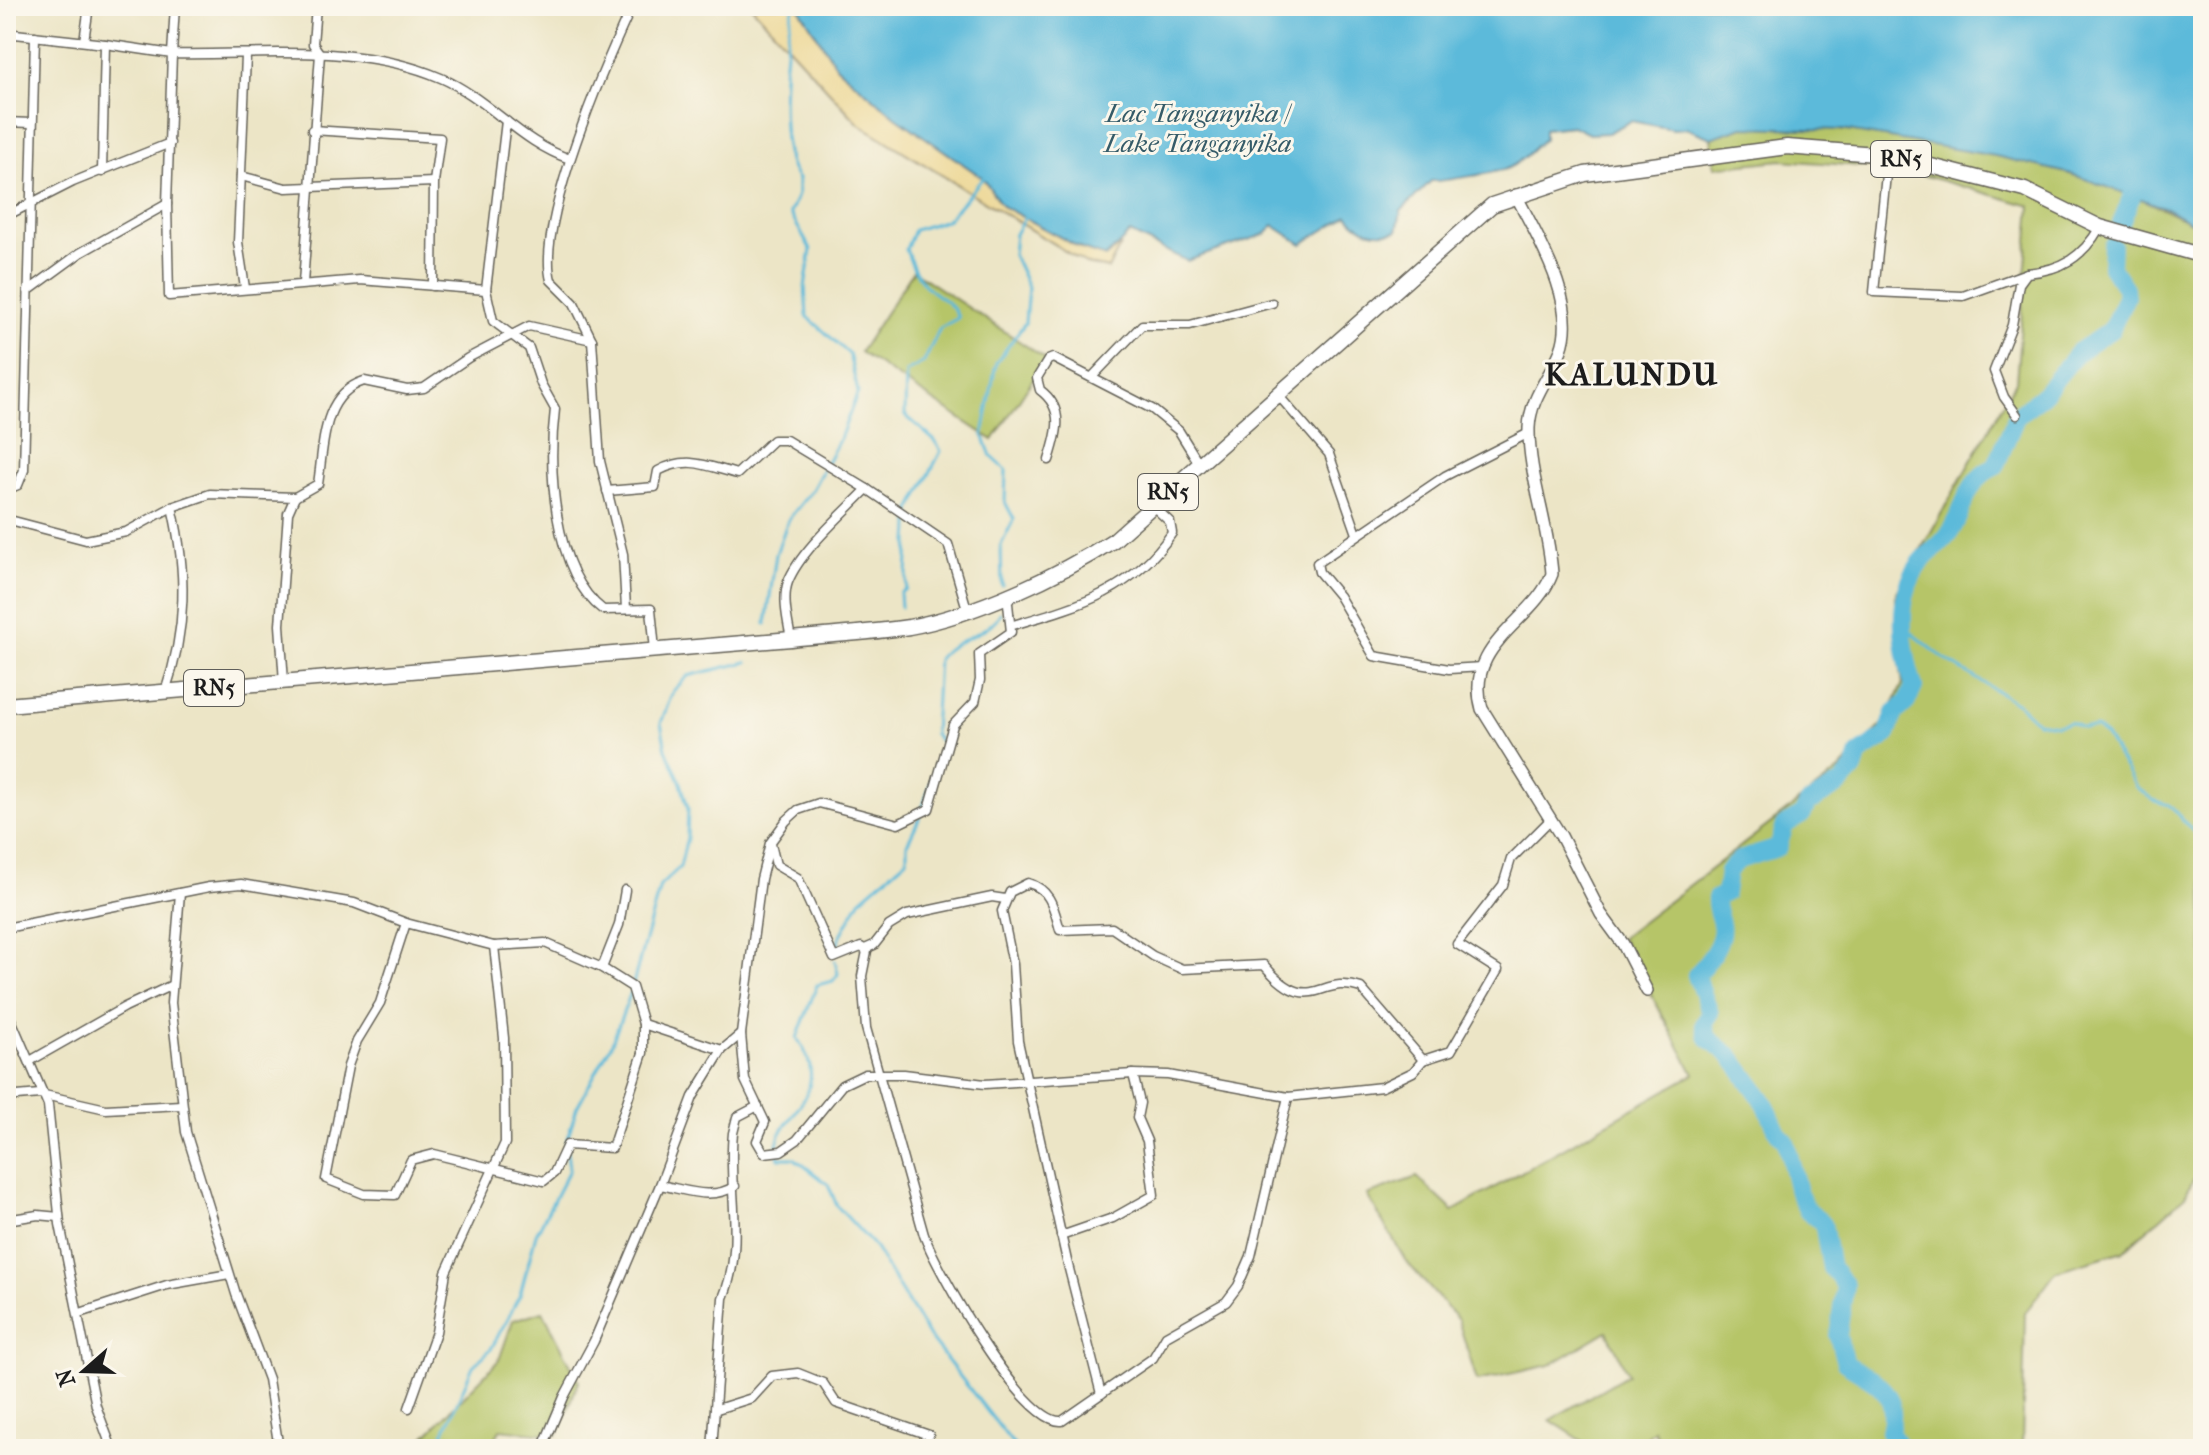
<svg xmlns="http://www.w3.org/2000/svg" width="2209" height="1455" viewBox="0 0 2209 1455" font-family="'IM FELL French Canon',serif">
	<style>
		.green { fill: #b6c567; stroke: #697042; stroke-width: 2 }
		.sand { fill: #eeda9e; stroke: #857b5d; stroke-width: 2 }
		.water { fill: #5bbada; stroke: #3c6b7b; stroke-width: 2 }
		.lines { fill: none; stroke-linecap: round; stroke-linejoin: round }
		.stream { stroke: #5bbada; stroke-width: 3 }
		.river { stroke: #5bbada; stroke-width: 18 }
		.street-casing { stroke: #656258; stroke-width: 11 }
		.secondary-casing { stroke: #656258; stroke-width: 14 }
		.highway-casing { stroke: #656258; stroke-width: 17 }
		.street { stroke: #fff; stroke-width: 8 }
		.secondary { stroke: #fff; stroke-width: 11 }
		.highway { stroke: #fff; stroke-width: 14 }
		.labels { text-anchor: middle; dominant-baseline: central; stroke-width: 6; stroke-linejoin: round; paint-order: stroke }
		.shield { fill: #fbf7ec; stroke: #5f5e5a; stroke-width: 2 }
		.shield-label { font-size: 22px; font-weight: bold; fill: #1c1c1c }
		.water-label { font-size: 26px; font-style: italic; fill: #355b68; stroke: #fbf7ec }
		.district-label { font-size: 32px; font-weight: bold; letter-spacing: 2px; fill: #1c1c1c; stroke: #fbf7ec }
	</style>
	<rect width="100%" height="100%" fill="#fbf7ec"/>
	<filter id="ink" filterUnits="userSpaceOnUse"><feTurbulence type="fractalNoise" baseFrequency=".0125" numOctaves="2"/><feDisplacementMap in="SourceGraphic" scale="16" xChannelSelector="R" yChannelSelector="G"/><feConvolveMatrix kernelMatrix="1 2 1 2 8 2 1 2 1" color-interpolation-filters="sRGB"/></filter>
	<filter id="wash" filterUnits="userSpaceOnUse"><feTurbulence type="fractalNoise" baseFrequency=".006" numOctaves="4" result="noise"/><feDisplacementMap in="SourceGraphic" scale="32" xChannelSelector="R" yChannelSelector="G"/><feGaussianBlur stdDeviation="1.8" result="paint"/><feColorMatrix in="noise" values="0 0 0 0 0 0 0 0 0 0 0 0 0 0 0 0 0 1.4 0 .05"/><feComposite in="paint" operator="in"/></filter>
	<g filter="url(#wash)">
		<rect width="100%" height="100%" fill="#ece5c6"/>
		<g class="green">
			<path d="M1800,126C1932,139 2086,163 2203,229V1160L2185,1196L2123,1251L2056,1271L2025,1313L2022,1449H1662L1654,1430L1633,1449H1595L1550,1420L1628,1374L1607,1331L1550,1365L1477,1381L1458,1320L1405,1260L1367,1195L1417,1177L1453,1211L1694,1074L1621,938L1840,770L1883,724L1903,684L1897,643L1896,594L2016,381L2031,206L1901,169L1782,160L1715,167L1711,138L1743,127Z"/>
			<path d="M913,271L1046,359L993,440L860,352Z"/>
			<path d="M543,1311L579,1381L557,1435L500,1429L491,1449H413L499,1360L513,1320Z"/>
		</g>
		<path class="sand" d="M751,6H798L837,67L896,117L983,178L1002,206L1082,249L1106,257L1121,245L1108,269L1086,264L859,124Z"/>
		<path class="water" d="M798,6H2203V229L2166,208L2071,174L1995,156L1842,130L1743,127L1711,138L1686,128L1673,129L1631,121L1608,133L1589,134L1573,126L1544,129V139C1533,148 1521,163 1508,168C1500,172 1439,182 1431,181L1401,211L1397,231C1375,234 1363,233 1348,215L1302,244L1273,225L1266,234L1187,261L1130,233L1106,257L1082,249L1002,206L983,178L896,117L837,67Z"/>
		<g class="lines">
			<g class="stream">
				<path d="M1002,585L1001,545L1014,519L1005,502L1006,470L991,456L983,435L996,363L1025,323L1028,287L1013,255L1015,234L1025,217"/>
				<path d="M901,607L900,593L906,589L911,510L941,451L935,441L905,415L906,372L924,362L940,328L958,318C952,300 936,297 925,285C915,274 910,262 906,249L914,230L947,220L983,178"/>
				<path d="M766,624L776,554L788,520L812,490L841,436L858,392L849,354L807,316L805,287L811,250L790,213L798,195V179C775,154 783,39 794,6"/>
				<path d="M1905,627L1943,658L2018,704L2037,722L2056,725L2070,722L2083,728H2096L2106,736L2136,787L2153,800L2169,805L2203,842"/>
				<path d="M922,810L943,744L934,734L938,659C952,638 990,635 1000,613"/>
				<path d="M835,953L840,937L860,900L907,859V844L920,817"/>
				<path d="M835,961L838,974L833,981L817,985L797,1038C841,1100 763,1121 779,1158H794L828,1184L837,1206L873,1245L929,1337L1017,1449"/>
				<path d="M633,984L660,886L680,867L687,838L688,808L681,783L666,749L661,723L673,691L688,676L747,662"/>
				<path d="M566,1142L577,1107L611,1045L631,992"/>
				<path d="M443,1449L441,1439L473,1366L491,1349L520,1295L536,1234L569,1170L567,1149"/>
			</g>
			<g class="river">
				<path d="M2121,223L2132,195"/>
				<path d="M1901,1449L1890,1432C1900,1390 1876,1383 1845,1363L1838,1336L1845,1285L1831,1268L1823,1223L1808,1212L1798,1192L1786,1141L1778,1133L1765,1103L1731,1056L1708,1038L1704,1024L1710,1013L1696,975C1708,962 1725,941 1721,924C1719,914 1715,908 1716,898L1725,893L1728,871L1739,860L1778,848L1785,825L1802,815L1808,804L1842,783L1854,769L1859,754L1887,735L1895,713L1907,702L1914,687C1902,648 1894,597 1921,562C1932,549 1946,542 1954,526C1966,502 1969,478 1995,467L2017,415L2041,397L2078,352L2111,330L2126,297L2125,288L2111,267L2112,246"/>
			</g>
		</g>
	</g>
	<g filter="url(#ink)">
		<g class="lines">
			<defs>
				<g id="street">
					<path d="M175,6L172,54C261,56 357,42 441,78C488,98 521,143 570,159"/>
					<path d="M6,33L105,44L102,172"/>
					<path d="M84,41L89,6"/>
					<path d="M105,44L172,54L167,204L169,296L360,280L486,290"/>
					<path d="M506,121L486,290L493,321L529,348L541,384L555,409C548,466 552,571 603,610L651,609L655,650"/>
					<path d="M6,122L31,123"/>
					<path d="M312,130L440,138L434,182"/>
					<path d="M1888,155L1874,292L1963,296L2027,273"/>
					<path d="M241,176L286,188L434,182L433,286"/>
					<path d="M6,216L73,182L170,143"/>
					<path d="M303,283L320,54L313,44L316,6"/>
					<path d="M245,288L238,242L246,56"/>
					<path d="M28,291L80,253L167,204"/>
					<path d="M1093,376L1142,325H1190L1272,303"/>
					<path d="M1278,395L1329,454L1357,534"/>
					<path d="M2017,415L2004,397L1994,371L2012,325L2019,284L2027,273C2062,270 2083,257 2100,227"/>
					<path d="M1049,460C1057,435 1066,409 1040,390L1037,378L1048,360L1053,358L1152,409L1179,431L1200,465"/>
					<path d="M6,490L18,485L24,470L35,36"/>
					<path d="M607,491L655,487L658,471C688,455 707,466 737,474L773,440H786L867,489"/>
					<path d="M6,519L86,540L126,532L172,507L210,494L295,497"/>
					<path d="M1007,594L1011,632L979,654L980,680L975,702L953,725L929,809L898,824L819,803L798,810L786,821L770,843L761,879L741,1034L745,1080L765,1122L757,1141L764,1153L781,1151L797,1140L842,1085L865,1074H904L985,1084L1133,1074L1168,1075L1288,1097L1382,1087L1413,1072L1423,1060L1451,1051L1498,970L1457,944L1503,885L1511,859L1550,820"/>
					<path d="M626,609L623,554L600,461L592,340L574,303L551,280C536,222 606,62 632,6"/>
					<path d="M1013,625C1078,606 1132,592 1172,533L1170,522L1152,505"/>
					<path d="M791,639C788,622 782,599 788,582C800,551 844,513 867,489L948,544L967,609"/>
					<path d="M1483,667L1449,669L1374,656L1339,596L1319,572L1317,563L1445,476L1529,433"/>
					<path d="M284,682L280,625L288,513L295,497L318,484C324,447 321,395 364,381L407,390L424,388L468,358L529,326L592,340"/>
					<path d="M165,692C187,629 187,571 172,507"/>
					<path d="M771,844L776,865L798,878L834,958L861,947L867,951L862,976L866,1028L924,1235C937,1270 1023,1425 1062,1421L1153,1358L1166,1336L1226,1302L1238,1286L1251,1256L1288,1097"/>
					<path d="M180,893L171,1003L186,1132L236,1294L268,1379L279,1449"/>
					<path d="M406,923L380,1003L357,1041L348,1066L326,1179L364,1194L395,1195L411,1160L434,1154L544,1181L554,1173L567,1145L612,1148L643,1053V1024"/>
					<path d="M6,928L209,887L241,884L354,903L406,923L494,946L545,943L602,968L632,987L643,1024L722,1050L741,1034"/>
					<path d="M865,949L874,945L889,926L907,915L992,897L1005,899"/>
					<path d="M602,968L619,925L625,890"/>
					<path d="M6,1008L48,1105L60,1224L96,1406L112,1449"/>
					<path d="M30,1061L125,1007L172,985"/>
					<path d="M6,1097L40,1094L106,1109L181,1105"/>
					<path d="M660,1185L693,1097L722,1050"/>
					<path d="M6,1220L38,1215L59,1217"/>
					<path d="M1061,1236L1113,1218L1154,1195L1147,1141L1137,1118L1140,1103L1133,1074"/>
					<path d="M80,1313L167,1285L229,1274"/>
					<path d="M1101,1394L1067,1261L1018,1041L1013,964L1002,911L1010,892L1028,883C1051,889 1054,909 1060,930L1112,928L1153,956L1182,969L1264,965C1311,1020 1319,973 1361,988L1423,1060"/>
					<path d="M409,1408L436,1332L446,1272L505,1143L504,1038L494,946"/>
					<path d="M717,1409L752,1398L772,1376L798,1373L823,1383L836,1403L929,1435"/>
					<path d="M542,1449L564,1397L594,1341L660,1185C687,1190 712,1201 735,1186"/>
					<path d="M712,1449L723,1298C746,1243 727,1189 733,1133L737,1117L758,1106"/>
				</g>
				<path id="secondary" d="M1516,195C1536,235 1579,303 1561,350C1550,377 1530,398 1529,428C1528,473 1549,526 1552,574C1534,622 1463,644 1482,709L1561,836L1601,914L1623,944L1647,991"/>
				<path id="highway" d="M6,705L791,639C830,635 870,633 909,627C975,615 1058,576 1114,540L1492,205L1585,174L1787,147L1888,155L2025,190L2100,227L2203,256"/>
			</defs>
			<use href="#street" class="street-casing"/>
			<use href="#secondary" class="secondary-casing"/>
			<use href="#highway" class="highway-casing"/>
			<use href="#street" class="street"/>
			<use href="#secondary" class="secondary"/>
			<use href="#highway" class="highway"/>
		</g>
	</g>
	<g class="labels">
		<g class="shield">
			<rect x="1871" y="141" width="60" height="36" rx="6"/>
			<rect x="1138" y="474" width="60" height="36" rx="6"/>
			<rect x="184" y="670" width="60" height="36" rx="6"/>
		</g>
		<g class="shield-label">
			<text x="1901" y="159">RN5</text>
			<text x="1168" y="492">RN5</text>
			<text x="214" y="688">RN5</text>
		</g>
		<g class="water-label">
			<text x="1198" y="113">Lac Tanganyika /<tspan x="1198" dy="30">Lake Tanganyika</tspan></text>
		</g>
		<g class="district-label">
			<text x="1632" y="374">KALUNDU</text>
		</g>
	</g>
	<rect width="2209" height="1455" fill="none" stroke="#fbf7ec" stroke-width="32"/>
	<g transform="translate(84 1371) rotate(250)" stroke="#fbf7ec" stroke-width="6" paint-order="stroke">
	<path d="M0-6L14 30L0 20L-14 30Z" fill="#1c1c1c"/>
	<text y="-12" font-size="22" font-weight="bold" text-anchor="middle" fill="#1c1c1c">N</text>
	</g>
</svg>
